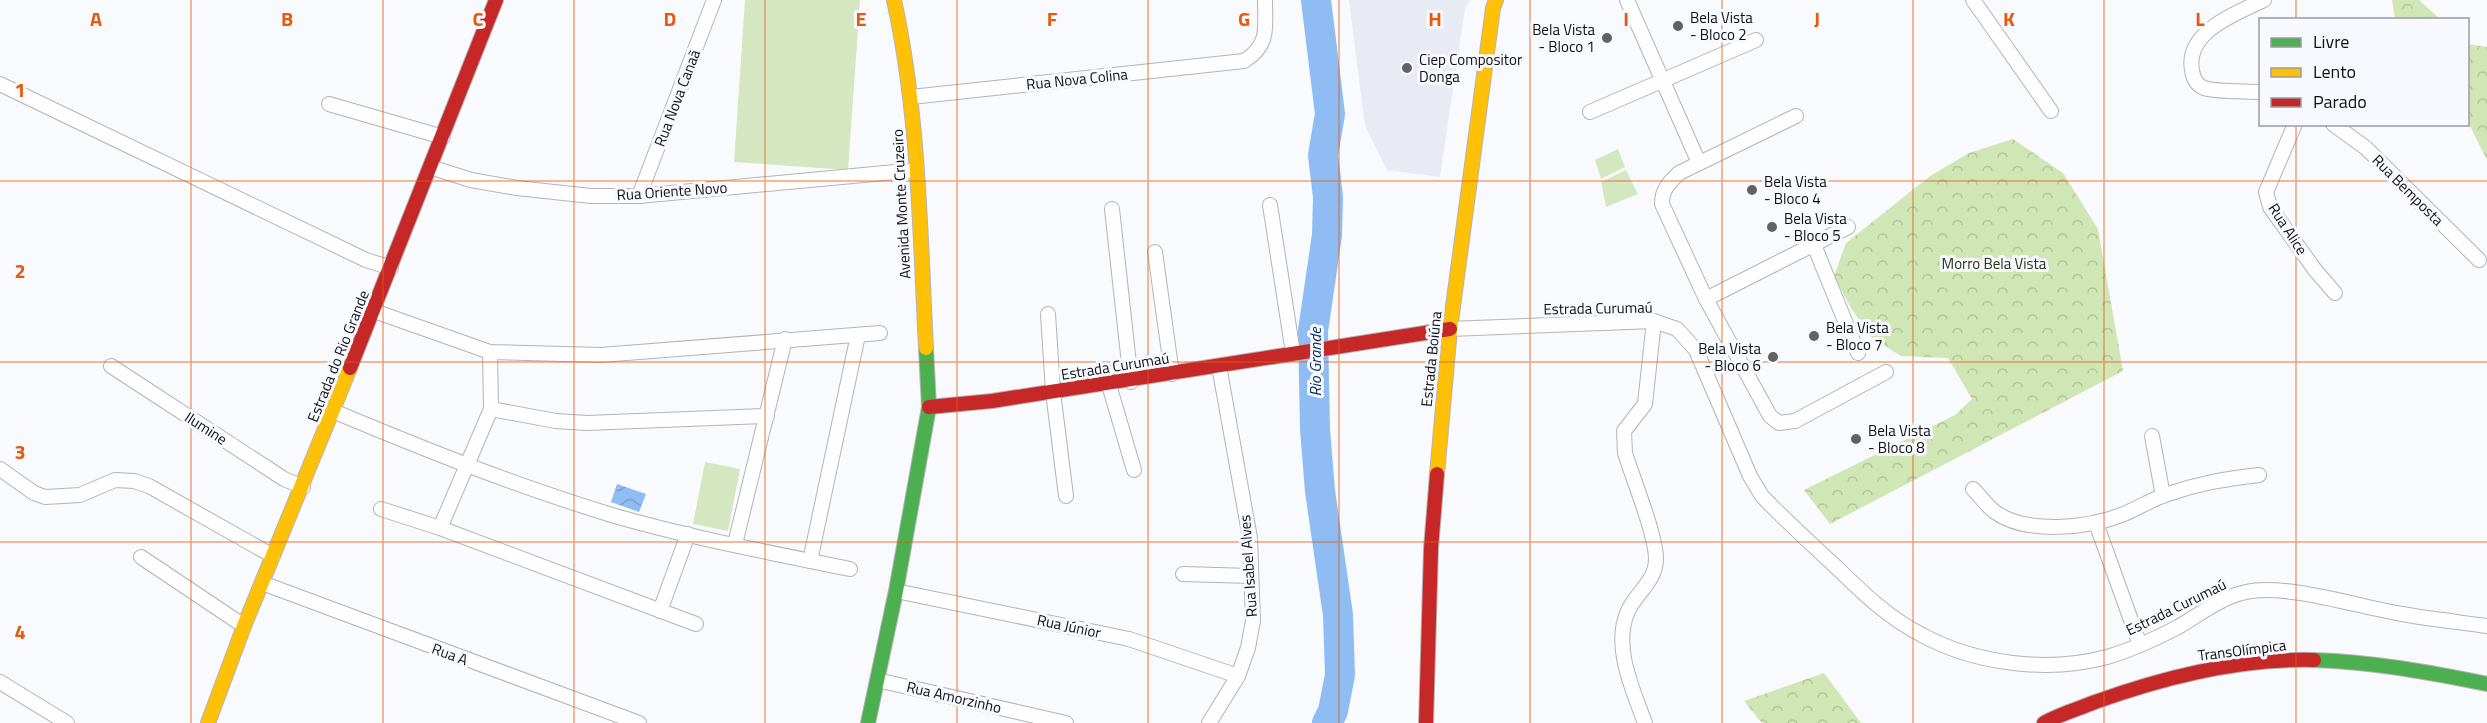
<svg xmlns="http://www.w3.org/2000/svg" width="2487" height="723" viewBox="0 0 2487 723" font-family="'Titillium Web',sans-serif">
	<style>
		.built { fill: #e8ebf4 }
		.forest { fill: url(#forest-crowns) }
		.green { fill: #d5e7c0 }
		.water { fill: url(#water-waves) }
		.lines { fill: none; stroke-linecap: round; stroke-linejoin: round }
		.river { stroke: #8fbcf2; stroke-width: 30 }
		.street-casing { stroke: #b4b4b7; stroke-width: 16 }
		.fast-casing { stroke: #b4b4b7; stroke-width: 16 }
		.slow-casing { stroke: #b4b4b7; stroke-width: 16 }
		.jam-casing { stroke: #b4b4b7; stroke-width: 16 }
		.street { stroke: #fefeff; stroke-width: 14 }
		.fast { stroke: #4caf50; stroke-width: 14 }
		.slow { stroke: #ffc107; stroke-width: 14 }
		.jam { stroke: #c62828; stroke-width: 14 }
		.grid { fill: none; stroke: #e8590c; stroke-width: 1.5; stroke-opacity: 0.55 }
		.poi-dot { fill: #616265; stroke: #f7f9ff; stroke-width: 2 }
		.labels { text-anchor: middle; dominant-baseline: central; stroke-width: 6; stroke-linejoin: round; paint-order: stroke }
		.poi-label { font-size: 15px; fill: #0f1013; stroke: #f7f9ff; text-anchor: start }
		.street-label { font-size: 15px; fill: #0f1013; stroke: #f7f9ff }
		.park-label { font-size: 15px; fill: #283711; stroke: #f7f9ff }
		.water-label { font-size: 16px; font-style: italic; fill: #002c5a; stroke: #f7f9ff }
		.grid-label { font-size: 20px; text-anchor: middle; font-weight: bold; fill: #e8590c; stroke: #f7f9ff; stroke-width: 6; stroke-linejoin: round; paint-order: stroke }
	</style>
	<defs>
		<pattern id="forest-crowns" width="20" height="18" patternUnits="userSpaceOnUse" patternTransform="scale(1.5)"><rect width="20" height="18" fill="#d0e6b4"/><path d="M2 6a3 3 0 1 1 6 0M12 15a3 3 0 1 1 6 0" fill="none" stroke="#b1c49a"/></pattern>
		<pattern id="water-waves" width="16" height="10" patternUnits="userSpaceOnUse" patternTransform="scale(1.5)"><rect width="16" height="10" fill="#8fbcf2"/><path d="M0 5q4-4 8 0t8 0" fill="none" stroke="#7aa1cf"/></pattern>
	</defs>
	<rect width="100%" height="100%" fill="#f9fafd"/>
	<path class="built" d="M1349,0H1470L1465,9L1440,177L1387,170L1365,126Z"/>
	<g class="forest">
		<path d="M2392,0H2419L2440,19H2395Z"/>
		<path d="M2468,44L2487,47V160L2468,122Z"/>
		<path d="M2013,139L2063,173L2098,229L2123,371L1830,524L1804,490L1955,415L1972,399L1948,358L1901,356L1871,337L1851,308L1834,276L1846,243L1930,176L1969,153Z"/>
		<path d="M1824,673L1861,723H1762L1744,701Z"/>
	</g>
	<g class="green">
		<path d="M745,0H860L848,170L734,162Z"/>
		<path d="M1618,149L1625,167L1601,179L1595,160Z"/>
		<path d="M1626,170L1638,194L1606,207L1601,182Z"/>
		<path d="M705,462L740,469L728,531L693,524Z"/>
	</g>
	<path class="water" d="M617,484L646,494L639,512L611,502Z"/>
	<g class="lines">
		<path class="river" d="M1316,0L1330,114L1323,155L1328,197L1327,235L1313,331L1315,429L1320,491L1338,615L1340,675L1333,711L1327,723"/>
		<defs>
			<g id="street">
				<path d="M1627,0L1699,163"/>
				<path d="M1973,0L2051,111"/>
				<path d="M0,84L366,260L391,268"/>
				<path d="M2260,92C2247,91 2214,92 2204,88C2197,85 2193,78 2192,70C2185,32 2236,13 2264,0"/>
				<path d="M911,97L1244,61C1270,45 1265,28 1265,0"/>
				<path d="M329,104L443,137"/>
				<path d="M1590,112L1756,40"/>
				<path d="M1796,116L1679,173C1669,183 1662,189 1662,204L1706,299L1770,416L1779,423L1795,421L1886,372"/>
				<path d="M2295,124L2266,192L2270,207L2315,270L2335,293"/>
				<path d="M2333,124L2366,148L2479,260"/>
				<path d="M430,167L471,180L517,188L591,196H639L917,170"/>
				<path d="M639,196L714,0"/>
				<path d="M1270,205L1293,353"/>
				<path d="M1112,209L1131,382"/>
				<path d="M1814,245L1858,353"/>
				<path d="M1155,252L1172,374"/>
				<path d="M1706,299L1848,227"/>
				<path d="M374,311L490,352L601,355L880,333"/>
				<path d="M1048,314L1053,392L1066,496"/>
				<path d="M1450,329L1654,321L1677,329L1696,350L1750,476L1762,496C1785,520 1809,542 1834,565C1861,591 1888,618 1922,635C1976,664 2047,673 2107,657C2131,650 2155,639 2178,627C2199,615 2221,597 2246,592C2286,583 2359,607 2402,614C2430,619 2459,622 2487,626"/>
				<path d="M111,366L284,479L303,487"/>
				<path d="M1109,385L1134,470"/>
				<path d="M491,409L556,421L587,423L767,416"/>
				<path d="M333,411C426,450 519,487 615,516C692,538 772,553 850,569"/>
				<path d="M2152,436L2163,496"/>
				<path d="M0,469L34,493L45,497L80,495L115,480L134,481L149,486L273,556"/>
				<path d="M1973,489C1980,496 1987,506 1995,512C2027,535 2089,528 2124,514C2138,508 2151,500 2165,495C2199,483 2225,479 2259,475"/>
				<path d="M381,509L440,528L696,624"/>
				<path d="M2096,523L2140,645"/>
				<path d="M440,528L491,409L490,352"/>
				<path d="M735,544L785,339"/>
				<path d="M141,557L244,626"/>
				<path d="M810,561L858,335"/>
				<path d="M1183,574L1251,576"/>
				<path d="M262,583L639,723"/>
				<path d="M896,591L1129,639L1238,676"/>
				<path d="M660,611L688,534"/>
				<path d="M877,680L1066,723"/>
				<path d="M0,682L67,723"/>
				<path d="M1209,723L1238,676L1248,648L1253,621L1250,538L1219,366"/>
				<path d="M1645,723C1633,690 1612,646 1628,611C1636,593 1656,581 1656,559C1656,535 1633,479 1625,453L1624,431L1645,404L1654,321"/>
			</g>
			<g id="fast">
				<path d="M2314,660C2373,662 2429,672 2487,684"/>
				<path d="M868,723L896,591L929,407L926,348"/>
			</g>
			<g id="slow">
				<path d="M894,0C919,114 920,232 926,348"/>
				<path d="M1437,474L1450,329L1493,8L1496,0"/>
				<path d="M208,723L244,626L350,368"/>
			</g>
			<g id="jam">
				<path d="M350,368L496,0"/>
				<path d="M929,407L992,401L1450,329"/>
				<path d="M1426,723L1431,548L1437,474"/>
				<path d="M2044,723C2060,714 2078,709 2095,702C2164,677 2240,658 2314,660"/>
			</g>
		</defs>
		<use href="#street" class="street-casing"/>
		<use href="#fast" class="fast-casing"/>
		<use href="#slow" class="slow-casing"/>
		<use href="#jam" class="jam-casing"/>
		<use href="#street" class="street"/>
		<use href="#fast" class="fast"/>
		<use href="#slow" class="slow"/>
		<use href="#jam" class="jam"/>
	</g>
	<path class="grid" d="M191,0V723M383,0V723M574,0V723M765,0V723M957,0V723M1148,0V723M1339,0V723M1530,0V723M1722,0V723M1913,0V723M2104,0V723M2296,0V20M2296,124V723M0,181H2487M0,362H2487M0,542H2487"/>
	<g class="poi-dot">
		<circle cx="1678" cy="26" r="6"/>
		<circle cx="1607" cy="38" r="6"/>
		<circle cx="1407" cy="68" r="6"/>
		<circle cx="1752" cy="190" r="6"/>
		<circle cx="1772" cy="227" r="6"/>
		<circle cx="1814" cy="336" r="6"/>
		<circle cx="1773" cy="357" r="6"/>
		<circle cx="1856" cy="439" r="6"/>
	</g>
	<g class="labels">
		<g class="poi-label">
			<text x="1690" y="17">Bela Vista<tspan x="1690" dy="17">- Bloco 2</tspan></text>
			<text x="1595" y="29" text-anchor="end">Bela Vista<tspan x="1595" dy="17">- Bloco 1</tspan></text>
			<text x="1419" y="59">Ciep Compositor<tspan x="1419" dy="17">Donga</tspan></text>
			<text x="1764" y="181">Bela Vista<tspan x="1764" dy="17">- Bloco 4</tspan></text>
			<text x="1784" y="218">Bela Vista<tspan x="1784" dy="17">- Bloco 5</tspan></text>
			<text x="1826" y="327">Bela Vista<tspan x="1826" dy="17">- Bloco 7</tspan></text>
			<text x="1761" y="348" text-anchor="end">Bela Vista<tspan x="1761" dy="17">- Bloco 6</tspan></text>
			<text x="1868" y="430">Bela Vista<tspan x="1868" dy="17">- Bloco 8</tspan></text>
		</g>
		<g class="street-label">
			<text transform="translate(1077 79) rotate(-6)">Rua Nova Colina</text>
			<text transform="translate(677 98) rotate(-69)">Rua Nova Canaã</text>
			<text transform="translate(2408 190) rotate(45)">Rua Bemposta</text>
			<text transform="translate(672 191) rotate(-4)">Rua Oriente Novo</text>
			<text transform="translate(901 204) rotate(-93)">Avenida Monte Cruzeiro</text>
			<text transform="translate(2288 229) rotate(57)">Rua Alice</text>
			<text transform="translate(1598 308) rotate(-1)">Estrada Curumaú</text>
			<text transform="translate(338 356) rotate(-68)">Estrada do Rio Grande</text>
			<text transform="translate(1431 359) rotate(-84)">Estrada Boiúna</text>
			<text transform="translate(1115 366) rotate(-9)">Estrada Curumaú</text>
			<text transform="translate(206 428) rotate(33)">Ilumine</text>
			<text transform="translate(1248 566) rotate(-94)">Rua Isabel Alves</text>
			<text transform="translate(2176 607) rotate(-26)">Estrada Curumaú</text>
			<text transform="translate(1069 626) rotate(12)">Rua Júnior</text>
			<text transform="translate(2242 650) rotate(-7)">TransOlímpica</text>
			<text transform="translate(450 654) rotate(20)">Rua A</text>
			<text transform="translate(954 697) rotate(13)">Rua Amorzinho</text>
		</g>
		<g class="park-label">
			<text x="1994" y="263">Morro Bela Vista</text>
		</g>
		<g class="water-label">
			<text transform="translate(1315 362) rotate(-90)">Rio Grande</text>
		</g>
	</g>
	<g class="grid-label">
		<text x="96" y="26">A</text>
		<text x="287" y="26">B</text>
		<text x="478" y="26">C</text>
		<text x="670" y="26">D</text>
		<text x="861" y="26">E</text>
		<text x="1052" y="26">F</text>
		<text x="1244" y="26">G</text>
		<text x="1435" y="26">H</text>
		<text x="1626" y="26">I</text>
		<text x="1817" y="26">J</text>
		<text x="2009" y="26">K</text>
		<text x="2200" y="26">L</text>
		<text x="20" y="97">1</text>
		<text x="20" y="278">2</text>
		<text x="20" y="459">3</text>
		<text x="20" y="639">4</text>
	</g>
	<rect x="2259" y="18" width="210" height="108" fill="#f7f9ff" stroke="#9a9ca1" stroke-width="1.5"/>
	<rect x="2271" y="38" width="30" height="9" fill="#4caf50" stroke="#9a9ca1" stroke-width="1.5"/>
	<text x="2313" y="48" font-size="18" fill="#0f1013">Livre</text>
	<rect x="2271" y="68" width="30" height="9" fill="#ffc107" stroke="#9a9ca1" stroke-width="1.5"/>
	<text x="2313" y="78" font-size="18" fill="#0f1013">Lento</text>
	<rect x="2271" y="98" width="30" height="9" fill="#c62828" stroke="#9a9ca1" stroke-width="1.5"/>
	<text x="2313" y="108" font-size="18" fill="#0f1013">Parado</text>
</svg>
